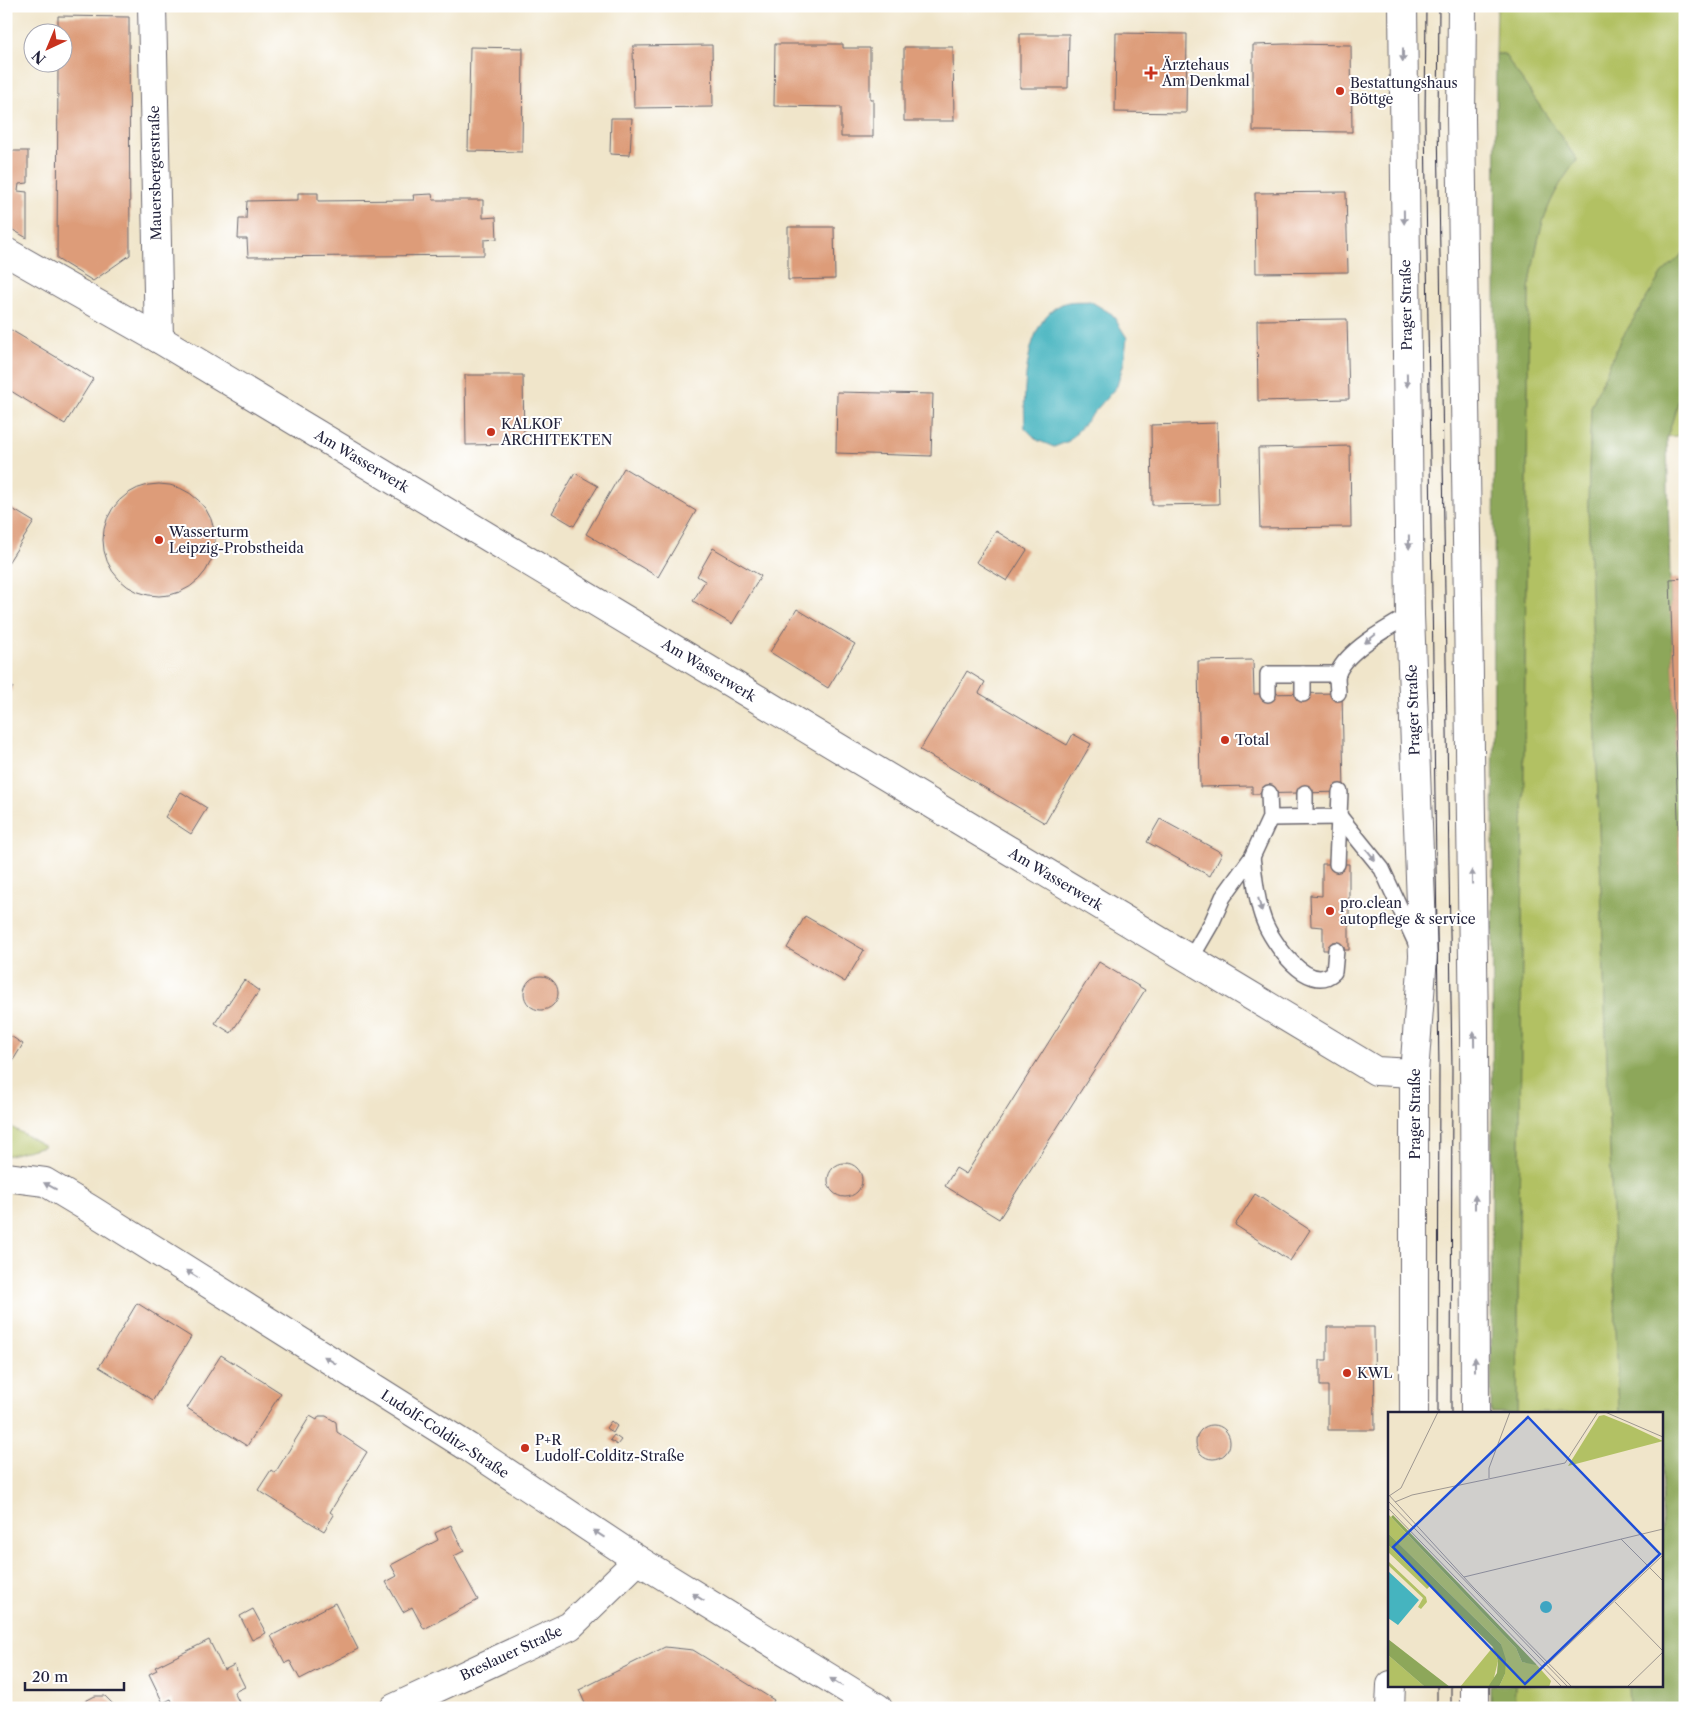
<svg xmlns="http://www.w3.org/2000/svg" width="1691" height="1714" viewBox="0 0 1691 1714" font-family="'Libre Caslon Text',serif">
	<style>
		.green { fill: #b2c164; stroke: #6a7250 }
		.forest { fill: #8da75a; stroke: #58644a }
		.water { fill: #45b4bf; stroke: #346b7d }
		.building { fill: #dd9c79 }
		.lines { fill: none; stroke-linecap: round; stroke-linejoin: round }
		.lane-casing { stroke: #6a666d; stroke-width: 18 }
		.street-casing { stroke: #6a666d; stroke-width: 30 }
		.secondary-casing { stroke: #6a666d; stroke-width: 30 }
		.primary-casing { stroke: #6a666d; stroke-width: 30 }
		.lane { stroke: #fff; stroke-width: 15 }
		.street { stroke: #fff; stroke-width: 28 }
		.secondary { stroke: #fff; stroke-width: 28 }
		.primary { stroke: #fff; stroke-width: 28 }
		.tram { stroke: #22223b; stroke-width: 1 }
		.oneway { fill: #9c9ca7 }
		.poi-dot { fill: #c8321e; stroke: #fff; stroke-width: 2 }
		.labels { text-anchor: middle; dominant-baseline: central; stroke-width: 4; stroke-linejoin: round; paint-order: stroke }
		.poi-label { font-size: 14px; fill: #22223b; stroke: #fff; text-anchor: start }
		.street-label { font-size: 14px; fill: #22223b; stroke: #fff }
		.inset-road { fill: none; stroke: #9e9791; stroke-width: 1 }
		.view { fill: #1d4ed8; fill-opacity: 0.15; stroke: #1d4ed8; stroke-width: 2.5 }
		.inset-edge { fill: none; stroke: #22223b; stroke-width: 2.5 }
	</style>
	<rect width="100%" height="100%" fill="#fff"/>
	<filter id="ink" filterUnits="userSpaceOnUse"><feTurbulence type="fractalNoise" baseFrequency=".02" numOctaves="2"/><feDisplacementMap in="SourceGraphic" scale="10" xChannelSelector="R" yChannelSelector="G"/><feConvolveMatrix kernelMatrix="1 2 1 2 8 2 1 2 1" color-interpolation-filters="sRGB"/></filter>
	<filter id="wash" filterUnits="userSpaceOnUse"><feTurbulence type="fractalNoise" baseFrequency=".0096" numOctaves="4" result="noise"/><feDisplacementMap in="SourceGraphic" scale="20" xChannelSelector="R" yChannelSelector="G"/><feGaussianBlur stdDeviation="1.12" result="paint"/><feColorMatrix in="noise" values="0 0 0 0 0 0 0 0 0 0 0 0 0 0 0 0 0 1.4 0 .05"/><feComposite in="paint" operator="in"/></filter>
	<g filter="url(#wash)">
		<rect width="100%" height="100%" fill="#f0e5ca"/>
		<g class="green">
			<path d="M1497,6H1685V252L1662,273L1619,343L1591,407L1588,505L1619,1413H1517L1529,289C1539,234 1541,206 1577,160L1504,54H1496Z"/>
			<path d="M1685,381V435L1667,437Z"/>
			<path d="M6,1124L45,1146L6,1156Z"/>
			<path d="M1515,1685H1628L1629,1708H1514Z"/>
		</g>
		<g class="forest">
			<path d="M1496,54H1504L1577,160C1541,206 1539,234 1529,289L1517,1413H1491Z"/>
			<path d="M1685,252V381L1667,437L1670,579L1685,1011V1708H1629L1628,1685H1662V1413H1619L1588,505L1591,407L1619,343L1662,273Z"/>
			<path d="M1490,1685H1515L1514,1708H1490Z"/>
		</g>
		<path class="water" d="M1090,301L1112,314L1127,338L1124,362L1117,386L1069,441L1054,447L1037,440L1025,428C1023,393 1024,320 1062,304C1070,300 1082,302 1090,301Z"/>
		<g id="blocks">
			<g class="building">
				<path d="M58,16L129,17L130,255L93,281L57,259L58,62H62V32H58Z"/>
				<path d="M1116,33L1187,34L1186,113L1115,112Z"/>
				<path d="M1020,34H1069L1068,88H1020Z"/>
				<path d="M775,44H843V48H870V99H873V137H841V107L774,106Z"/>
				<path d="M1286,44L1351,45L1352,132L1253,131V45Z"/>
				<path d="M712,45L713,107L634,108L633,46Z"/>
				<path d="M470,47L523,48L522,152L468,151Z"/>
				<path d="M904,47H953L954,121H904Z"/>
				<path d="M611,118H632L630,155L610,154Z"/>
				<path d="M6,151H28V183L19,184L18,191L27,192V238L6,226Z"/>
				<path d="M1346,192L1348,272L1256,273L1255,193Z"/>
				<path d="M298,193H318V201L414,200L413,195L432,194L433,200H483V218L496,217L497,239L484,240V255L248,257L247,239H238L239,219H246L247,201L298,200Z"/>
				<path d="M788,227H834L835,279L788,280Z"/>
				<path d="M1347,319L1349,399L1258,401L1257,320Z"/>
				<path d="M6,327L93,379L65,424L6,388Z"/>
				<path d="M465,375H523L524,444L466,445Z"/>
				<path d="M837,392L933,394L931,456L836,453Z"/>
				<path d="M1217,423L1219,504L1152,505L1151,425Z"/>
				<path d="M1350,446L1351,527L1260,528L1258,448Z"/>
				<path d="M624,468L696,511L658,577L586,534Z"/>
				<path d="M575,473L598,486L574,526L552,513Z"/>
				<circle cx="159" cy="540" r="56"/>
				<path d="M6,505L34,522L6,566Z"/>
				<path d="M996,531L1027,550L1007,581L976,562Z"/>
				<path d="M713,548L761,576L732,624L693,601L705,581L697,576Z"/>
				<path d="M1685,578V965H1683L1670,579Z"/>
				<path d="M797,609L855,644L828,688L770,652Z"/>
				<path d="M1253,660L1254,694L1342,693L1344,792L1252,794V786L1200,787L1198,661Z"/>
				<path d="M967,671L985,682L979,693L1025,720L1067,745L1073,734L1091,744L1045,823L920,750Z"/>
				<path d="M6,683L13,687L6,699Z"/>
				<path d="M181,792L207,808L191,834L165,817Z"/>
				<path d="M1160,819L1222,853L1210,876L1147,842Z"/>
				<path d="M1322,864H1349V950H1323V927L1311,926L1310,895L1322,896Z"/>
				<path d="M805,916L864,950L845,982L787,948Z"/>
				<path d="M1099,962L1145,990L999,1219L945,1186L956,1168L966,1174Z"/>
				<circle cx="541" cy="993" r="17"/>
				<path d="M244,980L259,991L231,1033L215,1023Z"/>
				<path d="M6,1033L23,1044L12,1062L6,1058Z"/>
				<circle cx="845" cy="1180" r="17"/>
				<path d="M1255,1194L1310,1230L1290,1261L1235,1225Z"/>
				<path d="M137,1303L191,1337L153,1400L99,1367Z"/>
				<path d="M1327,1327H1374L1375,1430H1328V1386H1320V1360H1327Z"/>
				<path d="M221,1355L281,1393L247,1446L187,1408Z"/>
				<path d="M310,1416L317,1420L319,1416H326L336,1422L337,1432L367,1452L330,1512L334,1515L324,1531L258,1490L271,1470L275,1473Z"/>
				<path d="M611,1421L617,1426L613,1433L606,1428Z"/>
				<circle cx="1213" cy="1442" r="17"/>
				<path d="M614,1435L621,1440L617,1445L610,1440Z"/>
				<path d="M451,1525L464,1551L454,1556L478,1600L424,1629L412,1607L403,1612L386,1582L397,1576L391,1565L438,1540L435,1533Z"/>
				<path d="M335,1603L358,1649L300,1679L290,1661L285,1663L271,1636Z"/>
				<path d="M253,1609L266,1633L252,1640L240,1616Z"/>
				<path d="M209,1640L224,1670L234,1665L245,1687L234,1692L240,1704L232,1708H175L171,1699L163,1703L149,1674L157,1670L155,1667Z"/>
				<path d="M665,1647L693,1650L774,1700L770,1708H587L579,1690Z"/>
				<path d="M95,1696H105L113,1704V1708H72Z"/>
			</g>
		</g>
	</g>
	<g filter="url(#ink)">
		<use href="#blocks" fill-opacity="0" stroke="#6a666d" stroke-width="1"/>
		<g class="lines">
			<defs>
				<g id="lane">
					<path d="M1303,674V694"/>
					<path d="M1338,693C1338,687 1336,678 1338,673C1347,650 1389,627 1410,615"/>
					<path d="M1268,694V674H1338"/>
					<path d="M1305,793V817"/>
					<path d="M1340,817L1382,869L1416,943"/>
					<path d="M1270,818L1340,817"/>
					<path d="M1252,857C1255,878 1256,901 1264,921C1272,942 1309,996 1334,972L1336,950"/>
					<path d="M1337,864L1340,792"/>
					<path d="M1190,960L1212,922L1223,897L1252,857L1270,818L1269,793"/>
				</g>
				<g id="street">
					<path d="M152,6L159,339"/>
					<path d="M6,252L159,339L1376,1071L1414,1073"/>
					<path d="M394,1708L570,1626L638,1560"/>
				</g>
				<path id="secondary" d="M6,1177L45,1182L90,1209L468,1447L638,1560L878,1708"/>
				<g id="primary">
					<path d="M1403,6L1410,615L1423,956L1414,1073V1413"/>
					<path d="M1462,6L1461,117L1474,1031L1475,1413"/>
					<path d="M1390,1708L1391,1685"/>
					<path d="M1475,1708V1685"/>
				</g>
			</defs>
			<use href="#lane" class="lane-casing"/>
			<use href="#street" class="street-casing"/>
			<use href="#secondary" class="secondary-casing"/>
			<use href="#primary" class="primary-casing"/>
			<use href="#lane" class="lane"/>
			<use href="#street" class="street"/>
			<use href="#secondary" class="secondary"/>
			<use href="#primary" class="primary"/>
			<g class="tram">
				<path d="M1426,6L1425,120L1439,1068L1438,1413"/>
				<path d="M1439,6L1438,119L1452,1068L1451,1413"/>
				<path d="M1437,1708V1685"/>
				<path d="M1451,1708V1685"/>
			</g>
		</g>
		<defs><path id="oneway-solid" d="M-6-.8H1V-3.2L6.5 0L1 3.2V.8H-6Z" transform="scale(1.25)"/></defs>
		<g class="oneway">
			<use href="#oneway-solid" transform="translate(1403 55) rotate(90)"/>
			<use href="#oneway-solid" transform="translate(1404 217) rotate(89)"/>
			<use href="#oneway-solid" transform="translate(1407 380) rotate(89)"/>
			<use href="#oneway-solid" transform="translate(1409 542) rotate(89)"/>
			<use href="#oneway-solid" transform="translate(1370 639) rotate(141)"/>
			<use href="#oneway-solid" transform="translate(1371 855) rotate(52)"/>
			<use href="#oneway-solid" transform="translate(1472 877) rotate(-91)"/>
			<use href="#oneway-solid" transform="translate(1260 905) rotate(76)"/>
			<use href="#oneway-solid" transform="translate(1474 1039) rotate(-91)"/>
			<use href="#oneway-solid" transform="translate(50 1186) rotate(-152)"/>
			<use href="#oneway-solid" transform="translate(1475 1202) rotate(-90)"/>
			<use href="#oneway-solid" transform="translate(192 1274) rotate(-148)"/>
			<use href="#oneway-solid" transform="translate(330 1360) rotate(-148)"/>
			<use href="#oneway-solid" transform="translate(1475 1364) rotate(-90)"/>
			<use href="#oneway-solid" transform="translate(599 1534) rotate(-147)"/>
			<use href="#oneway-solid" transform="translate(698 1597) rotate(-148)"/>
			<use href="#oneway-solid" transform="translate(836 1682) rotate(-148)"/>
		</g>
	</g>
	<g class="poi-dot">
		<path d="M1148.5 65.5h5v5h5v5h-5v5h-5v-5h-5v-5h5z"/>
		<circle cx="1340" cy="91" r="5"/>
		<circle cx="491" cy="432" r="5"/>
		<circle cx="159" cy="540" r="5"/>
		<circle cx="1225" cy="740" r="5"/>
		<circle cx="1330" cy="911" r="5"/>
		<circle cx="1347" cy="1373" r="5"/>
		<circle cx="525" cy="1448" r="5"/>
	</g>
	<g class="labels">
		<g class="poi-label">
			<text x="1162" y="65">Ärztehaus<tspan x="1162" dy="16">Am Denkmal</tspan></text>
			<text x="1350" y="83">Bestattungshaus<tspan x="1350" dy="16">Böttge</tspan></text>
			<text x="501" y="424">KALKOF<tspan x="501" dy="16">ARCHITEKTEN</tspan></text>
			<text x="169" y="532">Wasserturm<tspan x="169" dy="16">Leipzig-Probstheida</tspan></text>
			<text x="1235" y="740">Total</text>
			<text x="1340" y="903">pro.clean<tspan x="1340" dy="16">autopflege &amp; service</tspan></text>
			<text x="1357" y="1373">KWL</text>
			<text x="535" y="1440">P+R<tspan x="535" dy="16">Ludolf-Colditz-Straße</tspan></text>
		</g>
		<g class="street-label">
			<text transform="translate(155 173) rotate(-91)">Mauersbergerstraße</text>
			<text transform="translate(1406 305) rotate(-91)">Prager Straße</text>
			<text transform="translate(362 461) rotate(31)">Am Wasserwerk</text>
			<text transform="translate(709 670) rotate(31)">Am Wasserwerk</text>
			<text transform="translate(1413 710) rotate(-92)">Prager Straße</text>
			<text transform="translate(1056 879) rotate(31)">Am Wasserwerk</text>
			<text transform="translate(1415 1114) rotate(-90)">Prager Straße</text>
			<text transform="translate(445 1434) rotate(33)">Ludolf-Colditz-Straße</text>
			<text transform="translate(511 1653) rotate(-25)">Breslauer Straße</text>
		</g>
	</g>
	<g transform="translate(1388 1412)">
		<rect width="275" height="275" fill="#f0e5ca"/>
		<path d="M216,3L241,13L275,29L180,54L211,4ZM0,102L128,236L134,250L148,252L163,269L161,275H111L117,262L113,232L0,121ZM0,133L42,174L39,177L0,140ZM0,149L38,185L39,190L33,197L30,195L35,186L0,153ZM105,235L110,249L105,270L100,275H72ZM0,243L37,275H0Z" fill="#b2c164"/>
		<path d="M5,103L148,252V253L134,250L128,236L3,105ZM0,121L113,232L118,248L117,262L111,275H100L109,261L110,249L105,235L0,133ZM0,227L36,255L62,275H37L0,243Z" fill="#8da75a"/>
		<path d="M0,159L31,188L10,213L0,206ZM152 195a6 6 0 1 1 12 0a6 6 0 1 1-12 0Z" fill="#45b4bf"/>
		<path class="inset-road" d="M217,0L275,25M101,66V56L122,0M0,82L85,175L184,275M1,84L13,76L50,0M0,89L180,275M7,90L24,83L177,51L210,0M0,96L174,275M233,127L275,169M76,165L275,117M227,190L275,239M161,251L275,143M239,275L275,240"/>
		<path class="view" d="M140,5L272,142L137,272L5,135Z"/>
		<rect width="275" height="275" class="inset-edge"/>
	</g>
	<rect width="1691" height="1714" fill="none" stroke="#fff" stroke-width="25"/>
	<g transform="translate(48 48) rotate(224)"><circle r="24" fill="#ffffff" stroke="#a7a7b1"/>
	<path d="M0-4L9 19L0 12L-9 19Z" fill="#c8321e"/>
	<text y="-8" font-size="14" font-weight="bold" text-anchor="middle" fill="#22223b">N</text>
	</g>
	<path d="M25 1682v8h99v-8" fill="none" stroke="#22223b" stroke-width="2.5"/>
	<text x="32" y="1682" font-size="15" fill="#22223b" stroke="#ffffff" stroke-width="4" paint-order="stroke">20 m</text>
</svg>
